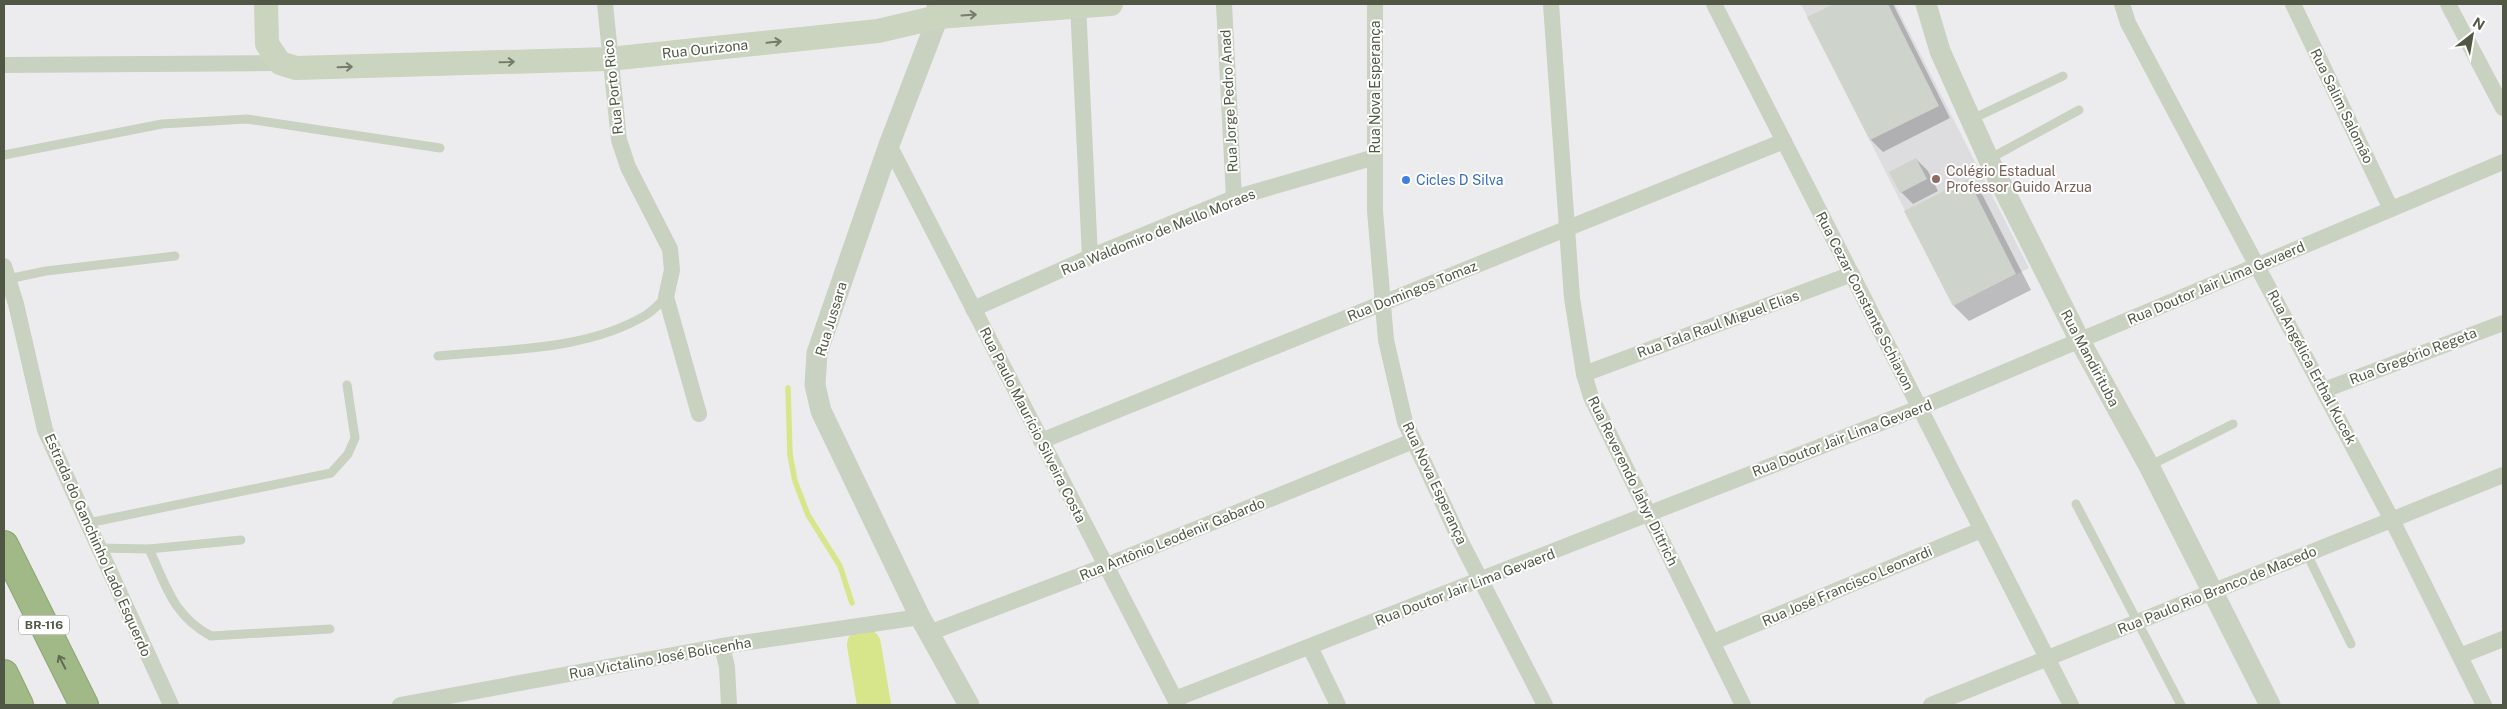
<svg xmlns="http://www.w3.org/2000/svg" width="2507" height="709" viewBox="0 0 2507 709" font-family="'Public Sans',sans-serif">
	<style>
		.education { fill: #dddde0 }
		.shadow { fill: #0003 }
		.lines { fill: none; stroke-linecap: round; stroke-linejoin: round }
		.stream { stroke: #d7e68b; stroke-width: 5.5 }
		.river { stroke: #d7e68b; stroke-width: 34 }
		.building { fill: #ced4cb }
		.motorway-casing { stroke: #8ca471; stroke-width: 30 }
		.service { stroke: #c9d1c0; stroke-width: 9 }
		.minor { stroke: #c9d1c0; stroke-width: 16 }
		.tertiary { stroke: #c9d1c0; stroke-width: 21 }
		.secondary { stroke: #cad4bf; stroke-width: 24 }
		.motorway { stroke: #a1b986; stroke-width: 28 }
		.oneway { stroke: #757d6a }
		.oneway2 { stroke: #606b52 }
		.education-dot { fill: #8d6e63; stroke: #fff; stroke-width: 2 }
		.shop-dot { fill: #3f7fe0; stroke: #fff; stroke-width: 2 }
		.labels { text-anchor: middle; dominant-baseline: central; stroke-width: 4; stroke-linejoin: round; paint-order: stroke }
		.shield { fill: #fff; stroke: #848a7d; stroke-width: 1 }
		.shield-label { font-size: 12px; font-weight: bold; fill: #505845 }
		.street-label { font-size: 14px; fill: #505845; stroke: #fff }
		.education-label { font-size: 14px; fill: #785e54; stroke: #fff; text-anchor: start }
		.shop-label { font-size: 14px; fill: #366cbe; stroke: #fff; text-anchor: start }
	</style>
	<rect width="100%" height="100%" fill="#ececef"/>
	<path class="education" d="M1801,4H1895L2029,268L1953,306Z"/>
	<g class="shadow">
		<path d="M1837,4H1893L1950,118L1883,152L1871,140L1809,18Z"/>
		<path d="M1916,159L1928,171L1938,191L1913,204L1901,192Z"/>
		<path d="M1968,180L1983,196L2031,290L1969,321L1954,306Z"/>
	</g>
	<g class="lines">
		<path class="stream" d="M788,388L790,455L795,481L808,515L840,566L852,603"/>
		<path class="river" d="M864,645L874,705"/>
	</g>
	<g class="building">
		<path d="M1834,4H1888L1939,106L1870,140L1807,17Z"/>
		<path d="M1916,158L1927,179L1900,193L1889,172Z"/>
		<path d="M1968,179L2016,274L1953,306L1904,211Z"/>
	</g>
	<g class="lines">
		<defs>
			<g id="motorway">
				<path d="M4,545L84,705"/>
				<path d="M4,674L19,705"/>
			</g>
		</defs>
		<use href="#motorway" class="motorway-casing"/>
		<g class="service">
			<path d="M1970,120L2063,76"/>
			<path d="M4,155L162,124L247,119L440,148"/>
			<path d="M1989,159L2079,110"/>
			<path d="M8,279L46,271L175,256"/>
			<path d="M438,356C506,349 586,351 646,315C653,311 660,303 666,297"/>
			<path d="M2149,466L2233,424"/>
			<path d="M2076,504L2181,705"/>
			<path d="M88,523L331,473L348,454L355,438L347,385"/>
			<path d="M99,548L149,549L241,540"/>
			<path d="M149,549C166,585 173,616 211,636L330,629"/>
			<path d="M2307,554L2351,644"/>
		</g>
		<g class="minor">
			<path d="M605,4L619,140L628,167L670,249L672,270L666,297L699,414"/>
			<path d="M1078,4L1090,257"/>
			<path d="M1224,4L1234,198"/>
			<path d="M1375,4V211L1386,340L1405,422L1461,542L1545,705"/>
			<path d="M1551,4L1572,298L1584,374L1591,397L1743,705"/>
			<path d="M1714,4L2071,705"/>
			<path d="M2122,4L2128,23L2392,520L2484,705"/>
			<path d="M2293,4L2391,209"/>
			<path d="M2448,4L2503,108"/>
			<path d="M4,65L280,63"/>
			<path d="M889,145L1178,705"/>
			<path d="M4,266L16,304L45,430L171,705"/>
			<path d="M973,309L1090,257L1234,198L1375,157"/>
			<path d="M1584,374L1852,274"/>
			<path d="M2324,390L2503,323"/>
			<path d="M1041,441L1784,141"/>
			<path d="M929,633L1105,566L1413,441"/>
			<path d="M1713,642L1981,530"/>
			<path d="M722,646L727,667L729,705"/>
			<path d="M1310,647L1338,705"/>
			<path d="M2460,656L2503,639"/>
			<path d="M1175,699L1919,408L2503,162"/>
			<path d="M400,705L722,646L920,617"/>
			<path d="M1931,705L2503,475"/>
		</g>
		<g class="tertiary">
			<path d="M937,4L938,17L889,145L817,353L815,385L821,411L920,617L969,705"/>
			<path d="M1926,4L1940,51L1989,160L2080,341L2149,466L2270,705"/>
		</g>
		<path class="secondary" d="M266,4L267,44L280,63L296,68L609,59L878,31L938,17L1111,4"/>
		<use href="#motorway" class="motorway"/>
	</g>
	<defs><path id="oneway-shaft" d="M-6 0H5M1.5-3L5.5 0L1.5 3" fill="none" stroke-width="1.6" stroke-linecap="round" stroke-linejoin="round" transform="scale(1.25)"/></defs>
	<g class="oneway">
		<use href="#oneway-shaft" transform="translate(969 15) rotate(-4)"/>
		<use href="#oneway-shaft" transform="translate(774 42) rotate(-6)"/>
		<use href="#oneway-shaft" transform="translate(507 62) rotate(-2)"/>
		<use href="#oneway-shaft" transform="translate(345 67) rotate(-2)"/>
	</g>
	<use class="oneway2" href="#oneway-shaft" transform="translate(62 662) rotate(-117)"/>
	<circle class="education-dot" cx="1936" cy="179" r="5"/>
	<circle class="shop-dot" cx="1406" cy="180" r="5"/>
	<g class="labels">
		<rect class="shield" x="19" y="615.5" width="50" height="19" rx="4"/>
		<g class="shield-label">
			<text x="44" y="625">BR-116</text>
		</g>
		<g class="street-label">
			<text transform="translate(705 49) rotate(-6)">Rua Ourizona</text>
			<text transform="translate(613 87) rotate(-96)">Rua Porto Rico</text>
			<text transform="translate(1375 87) rotate(-90)">Rua Nova Esperança</text>
			<text transform="translate(1229 101) rotate(-93)">Rua Jorge Pedro Anad</text>
			<text transform="translate(2342 106) rotate(64)">Rua Salim Salomão</text>
			<text transform="translate(1158 232) rotate(-22)">Rua Waldomiro de Mello Moraes</text>
			<text transform="translate(2216 283) rotate(-23)">Rua Doutor Jair Lima Gevaerd</text>
			<text transform="translate(1412 291) rotate(-22)">Rua Domingos Tomaz</text>
			<text transform="translate(1865 301) rotate(63)">Rua Cezar Constante Schiavon</text>
			<text transform="translate(831 319) rotate(-73)">Rua Jussara</text>
			<text transform="translate(1718 324) rotate(-20)">Rua Tala Raul Miguel Elias</text>
			<text transform="translate(2413 356) rotate(-21)">Rua Gregório Regeta</text>
			<text transform="translate(2090 358) rotate(62)">Rua Mandirituba</text>
			<text transform="translate(2312 367) rotate(62)">Rua Angélica Erthal Kucek</text>
			<text transform="translate(1033 425) rotate(63)">Rua Paulo Maurício Silveira Costa</text>
			<text transform="translate(1842 438) rotate(-21)">Rua Doutor Jair Lima Gevaerd</text>
			<text transform="translate(1633 481) rotate(64)">Rua Reverendo Jahyr Dittrich</text>
			<text transform="translate(1435 483) rotate(65)">Rua Nova Esperança</text>
			<text transform="translate(1172 539) rotate(-22)">Rua Antônio Leodenir Gabardo</text>
			<text transform="translate(98 545) rotate(66)">Estrada do Ganchinho Lado Esquerdo</text>
			<text transform="translate(1847 586) rotate(-23)">Rua José Francisco Leonardi</text>
			<text transform="translate(1465 587) rotate(-21)">Rua Doutor Jair Lima Gevaerd</text>
			<text transform="translate(2217 590) rotate(-22)">Rua Paulo Rio Branco de Macedo</text>
			<text transform="translate(660 658) rotate(-10)">Rua Victalino José Bolicenha</text>
		</g>
		<g class="education-label">
			<text x="1946" y="171">Colégio Estadual<tspan x="1946" dy="16">Professor Guido Arzua</tspan></text>
		</g>
		<g class="shop-label">
			<text x="1416" y="180">Cicles D Silva</text>
		</g>
	</g>
	<rect width="2507" height="709" fill="none" stroke="#505845" stroke-width="10"/>
	<g transform="translate(2472 35) rotate(31)" stroke="#ffffff" stroke-width="4" paint-order="stroke">
	<path d="M0-4L9 19L0 12L-9 19Z" fill="#505845"/>
	<text y="-8" font-size="14" font-weight="bold" text-anchor="middle" fill="#505845">N</text>
	</g>
</svg>
